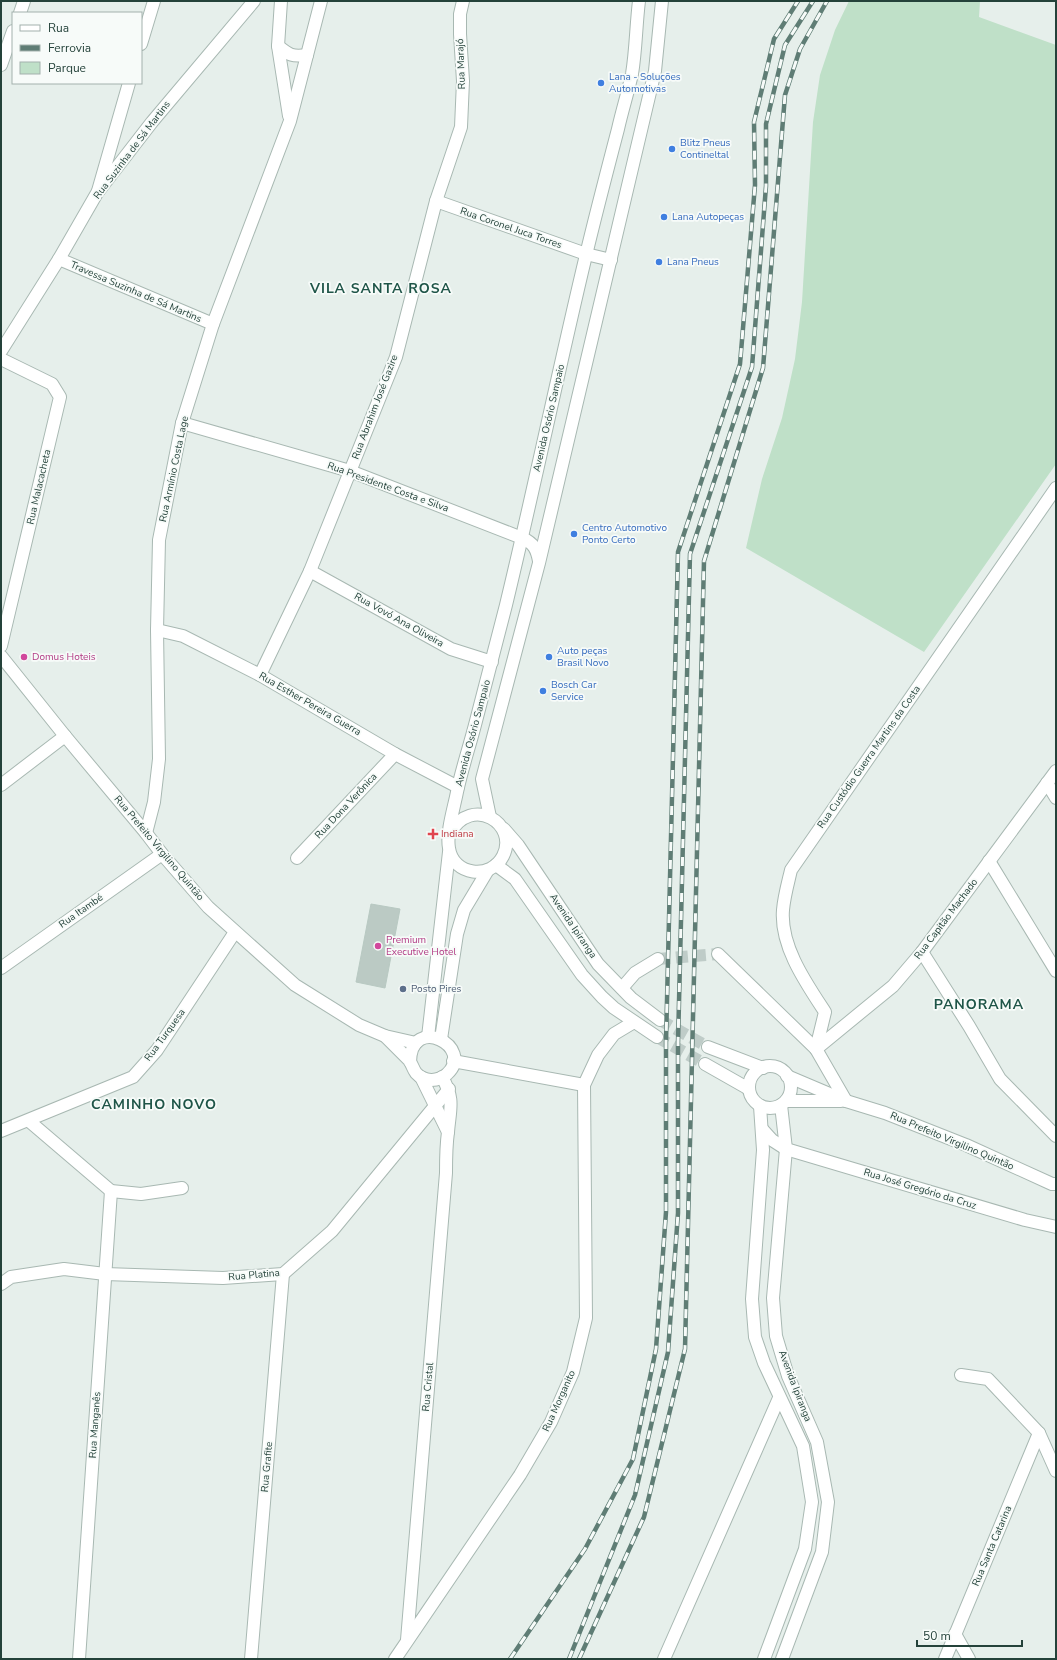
<svg xmlns="http://www.w3.org/2000/svg" width="1057" height="1660" viewBox="0 0 1057 1660" font-family="'Nunito Sans',sans-serif">
	<style>
		.green { fill: #bfe0c8 }
		.building { fill: #bbcac4; stroke: #b8c9c2 }
		.lines { fill: none; stroke-linecap: round; stroke-linejoin: round }
		.minor-tunnel { stroke: #bfccc8; stroke-width: 12; stroke-dasharray: 12 6; stroke-linecap: butt }
		.tertiary-tunnel { stroke: #bfccc8; stroke-width: 12; stroke-dasharray: 12 6; stroke-linecap: butt }
		.minor-casing { stroke: #a8b8b2; stroke-width: 14 }
		.tertiary-casing { stroke: #a8b8b2; stroke-width: 14 }
		.minor { stroke: #fff; stroke-width: 12 }
		.tertiary { stroke: #fff; stroke-width: 12 }
		.rail-casing { stroke: #5f7d75; stroke-width: 4.5 }
		.rail { stroke: #f7fbf9; stroke-width: 3; stroke-dasharray: 9; stroke-linecap: butt }
		.shop-dot { fill: #3f7fe0; stroke: #f7fbf9; stroke-width: 1.5 }
		.hotel-dot { fill: #d1479c; stroke: #f7fbf9; stroke-width: 1.5 }
		.health-dot { fill: #e0444e; stroke: #f7fbf9; stroke-width: 1.5 }
		.service-dot { fill: #5c6f8a; stroke: #f7fbf9; stroke-width: 1.5 }
		.labels { text-anchor: middle; dominant-baseline: central; stroke-width: 3.5; stroke-linejoin: round; paint-order: stroke }
		.street-label { font-size: 10px; fill: #24423a; stroke: #f7fbf9 }
		.shop-label { font-size: 10px; fill: #366cbe; stroke: #f7fbf9; text-anchor: start }
		.hotel-label { font-size: 10px; fill: #b23c85; stroke: #f7fbf9; text-anchor: start }
		.health-label { font-size: 10px; fill: #be3a42; stroke: #f7fbf9; text-anchor: start }
		.service-label { font-size: 10px; fill: #4e5e75; stroke: #f7fbf9; text-anchor: start }
		.district-label { font-size: 14px; font-weight: bold; letter-spacing: 1px; fill: #1f5548; stroke: #f7fbf9 }
	</style>
	<rect width="100%" height="100%" fill="#e6efeb"/>
	<path class="green" d="M849,1H980L979,17L1056,45V464L924,652L746,548L762,479L782,418L795,359L802,302L813,122L820,75L835,30Z"/>
	<path class="building" d="M371,904L400,909L385,988L356,982Z"/>
	<g class="lines">
		<path class="minor-tunnel" d="M658,959L718,954"/>
		<g class="tertiary-tunnel">
			<path d="M660,1020L708,1047"/>
			<path d="M657,1037L705,1064"/>
		</g>
		<defs>
			<g id="minor">
				<path d="M281,1L278,46L289,116"/>
				<path d="M20,13L24,1"/>
				<path d="M141,44L154,1"/>
				<path d="M278,46C289,55 292,57 307,55"/>
				<path d="M1,65L13,31"/>
				<path d="M98,191L129,83"/>
				<path d="M436,201L586,254L611,260"/>
				<path d="M59,259L213,324"/>
				<path d="M1,359L52,384L60,397L1,646"/>
				<path d="M182,423L350,471L522,538"/>
				<path d="M310,571L451,649L492,662"/>
				<path d="M157,630L183,636L260,675L395,754L458,787"/>
				<path d="M260,675L310,571L396,357L436,201L461,127L463,81L460,34V14L463,1"/>
				<path d="M1047,783L1056,798"/>
				<path d="M1,785L65,736"/>
				<path d="M146,833L154,802L159,759L157,630L159,540L182,423L213,324L290,121L321,1"/>
				<path d="M297,858L395,754"/>
				<path d="M989,861L1056,971"/>
				<path d="M922,952L969,1026L1000,1079L1056,1136"/>
				<path d="M718,954L816,1049L846,1101"/>
				<path d="M1,968L162,854"/>
				<path d="M622,988L635,973L658,959"/>
				<path d="M816,1049L825,1012C806,983 780,946 783,910C784,897 788,883 791,870L1056,488"/>
				<path d="M816,1049L893,986L922,952L1056,771"/>
				<path d="M29,1121L111,1191L141,1194L182,1188"/>
				<path d="M1,1131L133,1077L157,1050L235,932"/>
				<path d="M786,1149L1025,1220L1056,1227"/>
				<path d="M961,1375L988,1379L1039,1433L1056,1471"/>
				<path d="M955,1634L969,1659"/>
				<path d="M79,1659L111,1191"/>
				<path d="M251,1659L283,1274"/>
				<path d="M664,1659L779,1398"/>
				<path d="M945,1659L1039,1433"/>
			</g>
			<g id="tertiary">
				<path d="M1,351L59,259L97,193L152,122L254,1"/>
				<path d="M522,538C534,543 537,550 539,561"/>
				<path d="M1,656L65,736L146,833L162,854L208,907L295,985L359,1025L385,1036L416,1043"/>
				<path d="M490,817L482,779L539,563L655,71L662,1"/>
				<path d="M504,829L518,845L598,964L631,998L660,1020"/>
				<path d="M450,833C472,794 519,824 503,856C491,880 453,876 449,848C446,832 454,808 457,792C462,768 470,745 476,721C486,683 496,644 506,605C534,489 558,372 586,255C596,213 607,171 618,129C622,111 628,92 632,74C636,50 636,25 639,1"/>
				<path d="M496,865L515,879L582,975L602,997L614,1008L657,1037"/>
				<path d="M385,1036C393,1044 401,1052 409,1060C412,1064 413,1069 416,1073C424,1082 438,1082 447,1074C476,1047 411,1013 410,1062"/>
				<path d="M428,1037L449,852"/>
				<path d="M441,1039L457,934L464,910L488,870"/>
				<path d="M708,1047L763,1068"/>
				<path d="M453,1061L584,1085"/>
				<path d="M705,1064L749,1089"/>
				<circle cx="770" cy="1087" r="21"/>
				<path d="M787,1076L846,1101L885,1113L966,1145L1052,1184H1056"/>
				<path d="M421,1077L448,1132"/>
				<path d="M786,1101H841"/>
				<path d="M781,1105L786,1149L773,1298L776,1336L788,1376L817,1442L828,1502L822,1552L782,1659"/>
				<path d="M760,1106L763,1150L752,1299L755,1337L764,1363L803,1446L812,1502L805,1549L764,1659"/>
				<path d="M762,1129L772,1140L786,1149"/>
				<path d="M1,1284L11,1277L64,1269L105,1274L223,1278L283,1274L332,1231L449,1089"/>
				<path d="M407,1640L446,1173C446,1160 446,1146 448,1132C450,1108 455,1100 442,1077"/>
				<path d="M395,1659L520,1475L551,1422L573,1372L586,1318L584,1085L598,1055L614,1034L634,1022"/>
			</g>
		</defs>
		<use href="#minor" class="minor-casing"/>
		<use href="#tertiary" class="tertiary-casing"/>
		<use href="#minor" class="minor"/>
		<use href="#tertiary" class="tertiary"/>
		<defs>
			<g id="rail">
				<path d="M510,1659L585,1549L633,1459L656,1349L666,1212V1042L678,552L740,364L755,185L754,122L774,39L798,1"/>
				<path d="M569,1659L635,1495L668,1352L678,1213V1043L690,554L752,367L766,186V124L785,45L813,1"/>
				<path d="M579,1659L644,1517L685,1349L704,561L763,368L785,95L800,49L827,1"/>
			</g>
		</defs>
		<use href="#rail" class="rail-casing"/>
		<use href="#rail" class="rail"/>
	</g>
	<g class="shop-dot">
		<circle cx="601" cy="83" r="4"/>
		<circle cx="672" cy="149" r="4"/>
		<circle cx="664" cy="217" r="4"/>
		<circle cx="659" cy="262" r="4"/>
		<circle cx="574" cy="534" r="4"/>
		<circle cx="549" cy="657" r="4"/>
		<circle cx="543" cy="691" r="4"/>
	</g>
	<g class="hotel-dot">
		<circle cx="24" cy="657" r="4"/>
		<circle cx="378" cy="946" r="4"/>
	</g>
	<path class="health-dot" d="M431 828h4v4h4v4h-4v4h-4v-4h-4v-4h4z"/>
	<circle class="service-dot" cx="403" cy="989" r="4"/>
	<g class="labels">
		<g class="street-label">
			<text transform="translate(461 64) rotate(-92)">Rua Marajó</text>
			<text transform="translate(132 150) rotate(-53)">Rua Suzinha de Sá Martins</text>
			<text transform="translate(511 228) rotate(19)">Rua Coronel Juca Torres</text>
			<text transform="translate(136 292) rotate(23)">Travessa Suzinha de Sá Martins</text>
			<text transform="translate(375 407) rotate(-69)">Rua Abrahim José Gazire</text>
			<text transform="translate(549 418) rotate(-77)">Avenida Osório Sampaio</text>
			<text transform="translate(174 469) rotate(-78)">Rua Armínio Costa Lage</text>
			<text transform="translate(39 487) rotate(-77)">Rua Malacacheta</text>
			<text transform="translate(388 487) rotate(20)">Rua Presidente Costa e Silva</text>
			<text transform="translate(399 620) rotate(29)">Rua Vovó Ana Oliveira</text>
			<text transform="translate(310 704) rotate(30)">Rua Esther Pereira Guerra</text>
			<text transform="translate(473 733) rotate(-75)">Avenida Osório Sampaio</text>
			<text transform="translate(869 757) rotate(-55)">Rua Custódio Guerra Martins da Costa</text>
			<text transform="translate(346 806) rotate(-47)">Rua Dona Verônica</text>
			<text transform="translate(159 848) rotate(50)">Rua Prefeito Virgilino Quintão</text>
			<text transform="translate(81 911) rotate(-35)">Rua Itambé</text>
			<text transform="translate(946 919) rotate(-53)">Rua Capitão Machado</text>
			<text transform="translate(573 926) rotate(56)">Avenida Ipiranga</text>
			<text transform="translate(165 1035) rotate(-54)">Rua Turquesa</text>
			<text transform="translate(952 1141) rotate(23)">Rua Prefeito Virgilino Quintão</text>
			<text transform="translate(920 1189) rotate(17)">Rua José Gregório da Cruz</text>
			<text transform="translate(254 1275) rotate(-5)">Rua Platina</text>
			<text transform="translate(795 1386) rotate(69)">Avenida Ipiranga</text>
			<text transform="translate(428 1387) rotate(-85)">Rua Cristal</text>
			<text transform="translate(559 1401) rotate(-66)">Rua Morganito</text>
			<text transform="translate(95 1425) rotate(-86)">Rua Manganês</text>
			<text transform="translate(267 1467) rotate(-85)">Rua Grafite</text>
			<text transform="translate(992 1546) rotate(-67)">Rua Santa Catarina</text>
		</g>
		<g class="shop-label">
			<text x="609" y="77">Lana - Soluções<tspan x="609" dy="12">Automotivas</tspan></text>
			<text x="680" y="143">Blitz Pneus<tspan x="680" dy="12">Contineltal</tspan></text>
			<text x="672" y="217">Lana Autopeças</text>
			<text x="667" y="262">Lana Pneus</text>
			<text x="582" y="528">Centro Automotivo<tspan x="582" dy="12">Ponto Certo</tspan></text>
			<text x="557" y="651">Auto peças<tspan x="557" dy="12">Brasil Novo</tspan></text>
			<text x="551" y="685">Bosch Car<tspan x="551" dy="12">Service</tspan></text>
		</g>
		<g class="hotel-label">
			<text x="32" y="657">Domus Hoteis</text>
			<text x="386" y="940">Premium<tspan x="386" dy="12">Executive Hotel</tspan></text>
		</g>
		<g class="health-label">
			<text x="441" y="834">Indiana</text>
		</g>
		<g class="service-label">
			<text x="411" y="989">Posto Pires</text>
		</g>
		<g class="district-label">
			<text x="381" y="288">VILA SANTA ROSA</text>
			<text x="979" y="1004">PANORAMA</text>
			<text x="154" y="1104">CAMINHO NOVO</text>
		</g>
	</g>
	<rect width="1057" height="1660" fill="none" stroke="#24423a" stroke-width="4"/>
	<rect x="12" y="12" width="130" height="72" fill="#f7fbf9" stroke="#a3b1ad"/>
	<rect x="20" y="25" width="20" height="6" fill="#ffffff" stroke="#a3b1ad"/>
	<text x="48" y="32" font-size="12" fill="#24423a">Rua</text>
	<rect x="20" y="45" width="20" height="6" fill="#5f7d75" stroke="#a3b1ad"/>
	<text x="48" y="52" font-size="12" fill="#24423a">Ferrovia</text>
	<rect x="20" y="62" width="20" height="12" fill="#bfe0c8" stroke="#a3b1ad"/>
	<text x="48" y="72" font-size="12" fill="#24423a">Parque</text>
	<path d="M917 1640v6h105v-6" fill="none" stroke="#24423a" stroke-width="2"/>
	<text x="923" y="1640" font-size="12" fill="#24423a" stroke="#f7fbf9" stroke-width="3" paint-order="stroke">50 m</text>
</svg>
